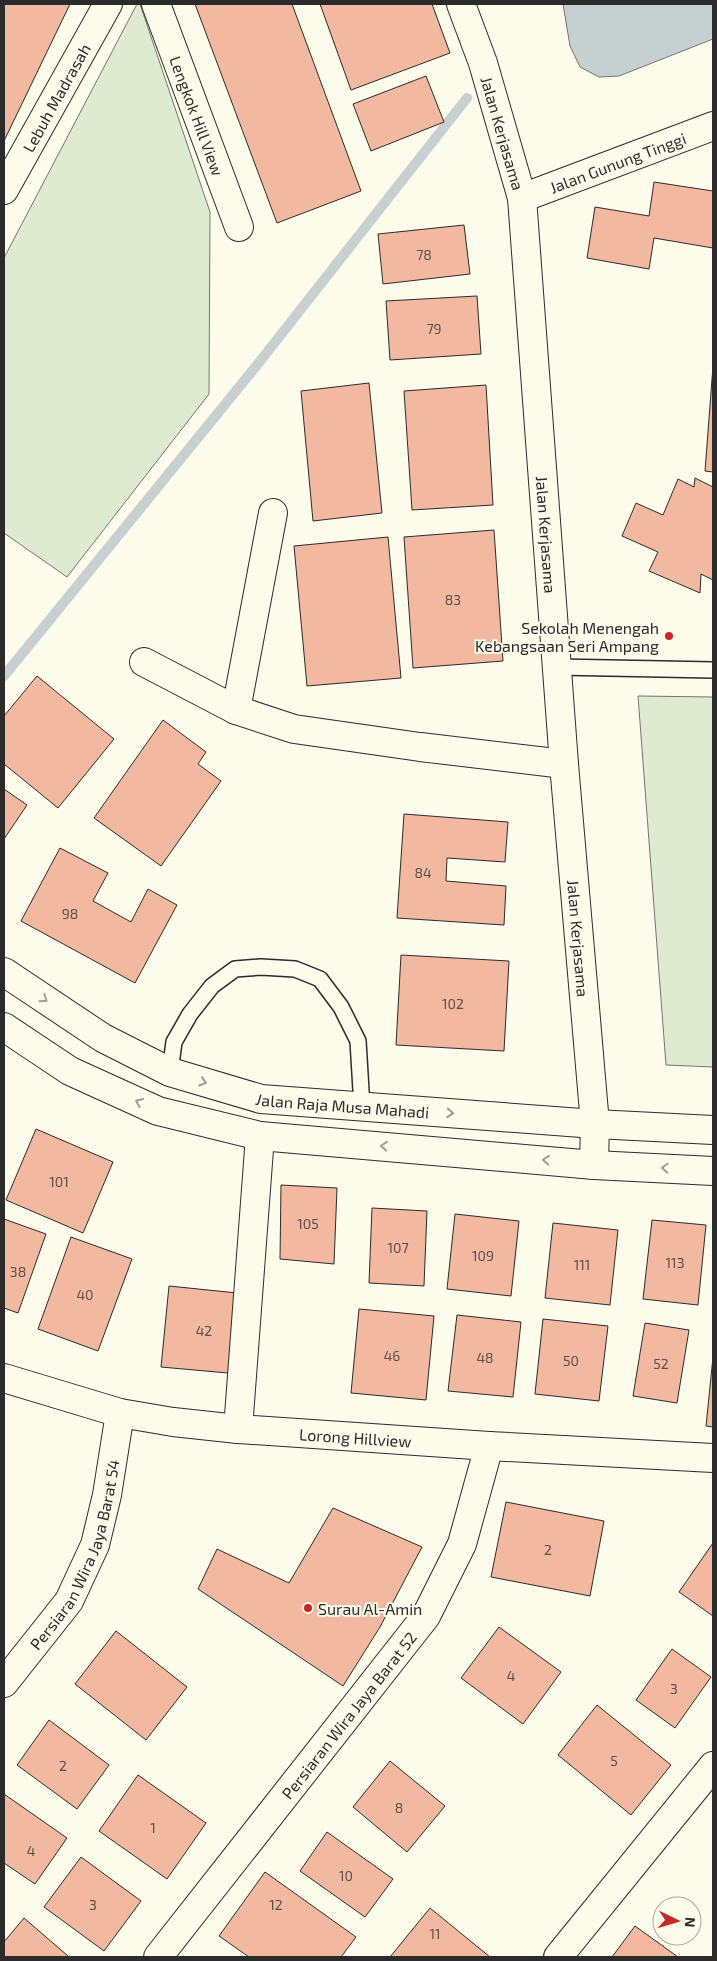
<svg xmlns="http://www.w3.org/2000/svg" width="717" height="1961" viewBox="0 0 717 1961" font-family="'Exo 2',sans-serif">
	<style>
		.green { fill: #deebd1; stroke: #74746e }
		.water { fill: #c7d0d0; stroke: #74746e }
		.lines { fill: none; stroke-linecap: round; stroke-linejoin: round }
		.stream { stroke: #c7d0d0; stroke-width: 10 }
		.building { fill: #f2b8a0; stroke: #2b2b2b }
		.lane-casing { stroke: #2b2b2b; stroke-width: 18 }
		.street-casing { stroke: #2b2b2b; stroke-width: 30 }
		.secondary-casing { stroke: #2b2b2b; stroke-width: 30 }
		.lane { stroke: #fdfbea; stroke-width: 15 }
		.street { stroke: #fdfbea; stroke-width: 28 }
		.secondary { stroke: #fdfbea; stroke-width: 28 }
		.oneway { stroke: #9e9d94 }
		.poi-dot { fill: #c62828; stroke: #fdfbea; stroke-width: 2 }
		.labels { text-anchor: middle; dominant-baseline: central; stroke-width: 4; stroke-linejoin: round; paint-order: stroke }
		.number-label { font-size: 14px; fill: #5d4e48 }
		.street-label { font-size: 16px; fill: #2b2b2b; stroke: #fdfbea }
		.poi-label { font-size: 16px; fill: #2b2b2b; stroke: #fdfbea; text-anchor: end }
	</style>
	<rect width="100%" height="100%" fill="#fdfbea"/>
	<g class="green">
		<path d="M137,4H140L210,212L209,394L67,577L4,533V258Z"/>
		<path d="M638,696L713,697V1067L666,1065Z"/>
	</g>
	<path class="water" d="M563,4H713V39L619,76L599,77L580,67L570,46Z"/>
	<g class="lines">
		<path class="stream" d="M4,676L253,370L467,98"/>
	</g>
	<g class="building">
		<path d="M4,4H70L4,141Z"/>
		<path d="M195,4H292L361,191L277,223Z"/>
		<path d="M320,4H432L450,53L351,90Z"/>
		<path d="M426,76L444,122L371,151L353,104Z"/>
		<path d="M654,182L713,191V248L654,238L649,269L587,258L595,207L649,216Z"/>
		<path d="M464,225L470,274L383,284L378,234Z"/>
		<path d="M477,296L481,354L390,360L386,301Z"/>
		<path d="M713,366V472L705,471Z"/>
		<path d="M369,383L382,513L313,521L301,391Z"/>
		<path d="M486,385L493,505L412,510L404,391Z"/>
		<path d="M695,478L713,487V580L701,574L700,593L649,571L658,552L622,536L636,503L663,515L678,479L694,487Z"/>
		<path d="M494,530L503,661L413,668L404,537Z"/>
		<path d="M388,537L401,678L307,686L294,546Z"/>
		<path d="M37,676L114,739L58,808L4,764V716Z"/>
		<path d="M163,720L206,752L198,764L221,781L161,866L94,818Z"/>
		<path d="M4,789L27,805L4,839Z"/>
		<path d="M404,814L508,822L505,862L447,858L446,881L506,886L504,925L397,918Z"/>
		<path d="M60,848L108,873L93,901L131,922L148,889L177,905L135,983L21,921Z"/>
		<path d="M401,955L509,961L504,1051L396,1045Z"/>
		<path d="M36,1129L113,1162L83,1233L6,1200Z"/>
		<path d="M281,1185L337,1188L334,1264L280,1259Z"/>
		<path d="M372,1208L427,1211L424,1286L369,1283Z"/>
		<path d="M455,1214L519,1221L511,1296L447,1289Z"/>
		<path d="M4,1219L46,1234L18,1313L4,1308Z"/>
		<path d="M652,1220L706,1225L698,1305L643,1299Z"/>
		<path d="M553,1223L618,1230L610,1305L545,1298Z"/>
		<path d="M71,1237L132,1259L98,1351L38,1329Z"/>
		<path d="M169,1286L247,1294L239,1374L161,1367Z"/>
		<path d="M359,1309L434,1316L426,1400L351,1393Z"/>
		<path d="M457,1315L521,1322L513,1397L448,1391Z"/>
		<path d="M543,1319L608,1326L599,1401L535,1394Z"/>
		<path d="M645,1323L689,1330L677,1403L633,1396Z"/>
		<path d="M713,1357V1427L706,1426Z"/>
		<path d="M506,1502L604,1521L590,1596L491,1577Z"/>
		<path d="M333,1508L422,1547L380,1627L343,1686L198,1589L217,1549L289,1583Z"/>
		<path d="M713,1543V1616L679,1592Z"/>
		<path d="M499,1627L561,1672L523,1724L461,1678Z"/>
		<path d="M116,1631L187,1687L146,1740L75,1684Z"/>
		<path d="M672,1649L711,1677L675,1728L636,1700Z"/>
		<path d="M597,1705L671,1765L631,1815L558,1755Z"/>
		<path d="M49,1720L109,1765L77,1809L17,1765Z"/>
		<path d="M390,1761L445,1806L407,1852L353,1807Z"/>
		<path d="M138,1775L206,1823L167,1879L99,1831Z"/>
		<path d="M4,1794L67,1838L35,1884L4,1863Z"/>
		<path d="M327,1832L393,1879L365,1917L300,1871Z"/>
		<path d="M81,1857L141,1901L104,1951L44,1907Z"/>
		<path d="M265,1872L356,1937L341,1957H249L219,1936Z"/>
		<path d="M430,1908L490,1957H390Z"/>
		<path d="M24,1918L68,1956V1957H4V1942Z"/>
		<path d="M635,1926L678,1957H612Z"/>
	</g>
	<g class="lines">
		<defs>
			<g id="lane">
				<path d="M557,667L713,670"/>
				<path d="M170,1072L174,1042L190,1014L212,986L235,969L261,967L295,969L320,979L341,1007L358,1041L362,1107"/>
			</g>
			<g id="street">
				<path id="s1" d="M156,4L239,227"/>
				<path id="s2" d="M461,4L483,63L522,198L564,764L595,1124L594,1165"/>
				<path id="s3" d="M4,190L108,4"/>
				<path id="s4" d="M522,198L713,126"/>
				<path d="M144,662L236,710L294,729L420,747L564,764"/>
				<path d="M236,710L273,513"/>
				<path id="s5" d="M4,1378L120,1413L173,1422L238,1429L489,1446L713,1458"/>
				<path d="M238,1429L260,1136"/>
				<path id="s6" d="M4,1683L69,1601L95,1545L107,1495L120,1413"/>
				<path id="s7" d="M158,1957L426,1616L462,1544L489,1446"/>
				<path d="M558,1957L713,1766"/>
			</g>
			<g id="secondary">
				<path id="s8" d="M4,972L103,1038L170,1072L261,1099L595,1124L713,1130"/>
				<path d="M4,1027L70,1071L158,1111L260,1136L594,1165L713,1171"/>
			</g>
		</defs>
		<use href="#lane" class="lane-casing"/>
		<use href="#street" class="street-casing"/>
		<use href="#secondary" class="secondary-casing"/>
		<use href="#lane" class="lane"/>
		<use href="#street" class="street"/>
		<use href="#secondary" class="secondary"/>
	</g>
	<defs><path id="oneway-chevron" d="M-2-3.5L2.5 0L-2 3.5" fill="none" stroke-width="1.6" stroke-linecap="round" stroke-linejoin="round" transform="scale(1.25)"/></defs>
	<g class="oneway">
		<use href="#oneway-chevron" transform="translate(44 999) rotate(34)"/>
		<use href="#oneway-chevron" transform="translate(203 1082) rotate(17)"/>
		<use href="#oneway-chevron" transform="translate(139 1102) rotate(-156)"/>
		<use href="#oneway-chevron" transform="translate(450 1113) rotate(4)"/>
		<use href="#oneway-chevron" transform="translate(384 1146) rotate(-175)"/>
		<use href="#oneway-chevron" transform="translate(546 1160) rotate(-175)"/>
		<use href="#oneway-chevron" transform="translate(665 1168) rotate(-177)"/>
	</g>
	<g class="poi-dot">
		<circle cx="669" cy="636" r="5"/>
		<circle cx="308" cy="1608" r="5"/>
	</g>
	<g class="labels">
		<g class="number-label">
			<text x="424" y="254">78</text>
			<text x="434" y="328">79</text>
			<text x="453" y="599">83</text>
			<text x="423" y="872">84</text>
			<text x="70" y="913">98</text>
			<text x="453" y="1003">102</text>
			<text x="59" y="1181">101</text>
			<text x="308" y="1223">105</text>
			<text x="398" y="1247">107</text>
			<text x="483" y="1255">109</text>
			<text x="675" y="1262">113</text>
			<text x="582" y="1264">111</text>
			<text x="18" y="1271">38</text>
			<text x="85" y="1294">40</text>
			<text x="204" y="1330">42</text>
			<text x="392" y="1355">46</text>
			<text x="485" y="1357">48</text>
			<text x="571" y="1360">50</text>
			<text x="661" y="1363">52</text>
			<text x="548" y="1549">2</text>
			<text x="511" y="1675">4</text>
			<text x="674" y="1688">3</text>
			<text x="614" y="1760">5</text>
			<text x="63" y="1765">2</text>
			<text x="399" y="1807">8</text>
			<text x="153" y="1827">1</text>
			<text x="31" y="1850">4</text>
			<text x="346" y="1875">10</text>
			<text x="93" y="1904">3</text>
			<text x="276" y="1904">12</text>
			<text x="435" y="1933">11</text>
		</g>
		<g class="street-label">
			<text stroke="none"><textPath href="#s3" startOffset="106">Lebuh Madrasah</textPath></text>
			<text stroke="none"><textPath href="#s1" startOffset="119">Lengkok Hill View</textPath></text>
			<text stroke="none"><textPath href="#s2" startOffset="136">Jalan Kerjasama</textPath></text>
			<text stroke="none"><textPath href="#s4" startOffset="102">Jalan Gunung Tinggi</textPath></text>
			<text stroke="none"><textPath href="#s2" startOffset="541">Jalan Kerjasama</textPath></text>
			<text stroke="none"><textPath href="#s2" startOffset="946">Jalan Kerjasama</textPath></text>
			<text stroke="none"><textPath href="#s8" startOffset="371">Jalan Raja Musa Mahadi</textPath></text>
			<text stroke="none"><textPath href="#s5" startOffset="358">Lorong Hillview</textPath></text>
			<text stroke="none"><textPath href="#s6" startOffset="150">Persiaran Wira Jaya Barat 54</textPath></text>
			<text stroke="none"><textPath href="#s7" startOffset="308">Persiaran Wira Jaya Barat 52</textPath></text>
		</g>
		<g class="poi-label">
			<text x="659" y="627">Sekolah Menengah<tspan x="659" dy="18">Kebangsaan Seri Ampang</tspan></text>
			<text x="318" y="1608" text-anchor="start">Surau Al-Amin</text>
		</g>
	</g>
	<rect width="717" height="1961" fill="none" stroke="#2b2b2b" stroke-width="10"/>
	<g transform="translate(677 1921) rotate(95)"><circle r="24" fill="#fdfbea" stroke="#a9a89e"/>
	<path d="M0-4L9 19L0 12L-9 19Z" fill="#c62828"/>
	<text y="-8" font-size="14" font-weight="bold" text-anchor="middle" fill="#2b2b2b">N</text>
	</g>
</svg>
